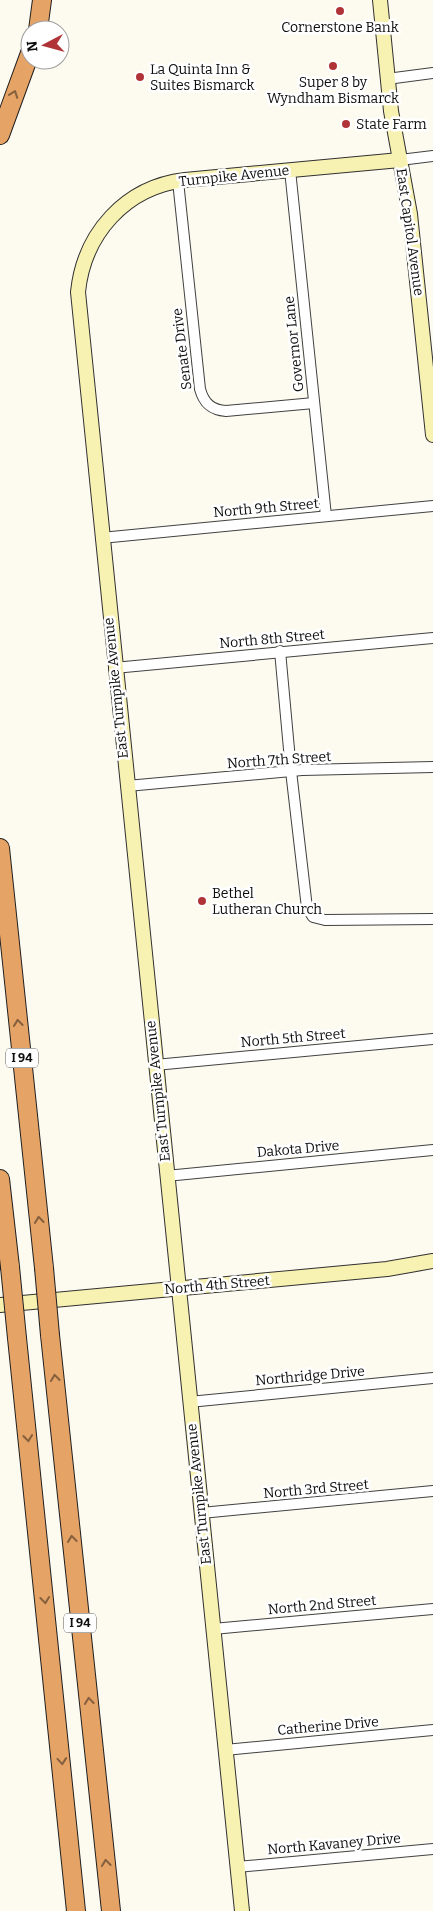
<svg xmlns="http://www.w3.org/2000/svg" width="433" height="1911" viewBox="0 0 433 1911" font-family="Bitter,serif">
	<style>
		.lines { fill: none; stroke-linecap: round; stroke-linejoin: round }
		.street-casing { stroke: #414141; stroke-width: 12 }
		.secondary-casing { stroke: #303030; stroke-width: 16 }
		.highway-casing { stroke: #1f1f1f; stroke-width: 20 }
		.street { stroke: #fff; stroke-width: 10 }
		.secondary { stroke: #f7f1b2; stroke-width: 14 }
		.highway { stroke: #e6a366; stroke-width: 18 }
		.highway-bridge-casing { stroke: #1f1f1f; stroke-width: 20; stroke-linecap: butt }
		.highway-bridge { stroke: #e6a366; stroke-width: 18 }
		.oneway { stroke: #85603e }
		.poi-dot { fill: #b03437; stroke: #fff; stroke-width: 2 }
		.labels { text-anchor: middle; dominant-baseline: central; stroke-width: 5; stroke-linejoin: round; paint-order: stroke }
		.shield { fill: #fff; stroke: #565656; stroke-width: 1 }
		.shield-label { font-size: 12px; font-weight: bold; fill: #0e0e0e }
		.poi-label { font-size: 14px; fill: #0e0e0e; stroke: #fff; text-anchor: start }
		.street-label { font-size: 14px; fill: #0e0e0e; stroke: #fff }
	</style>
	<rect width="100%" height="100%" fill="#fdfbf0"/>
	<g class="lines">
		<defs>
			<g id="street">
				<path d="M387,79L433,73"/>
				<path d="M400,160L433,156"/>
				<path d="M290,170L326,516"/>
				<path d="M178,181L200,389C204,404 212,410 226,411L314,403"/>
				<path d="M101,538L433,506"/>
				<path d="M280,651L291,771L307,908L313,917L325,920L433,919"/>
				<path d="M114,668L433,638"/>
				<path d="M127,786L302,770L433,767"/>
				<path d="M155,1065L433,1039"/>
				<path d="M166,1176L433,1150"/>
				<path d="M189,1402L433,1378"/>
				<path d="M201,1513L433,1491"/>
				<path d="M213,1629L433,1609"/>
				<path d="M225,1750L433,1730"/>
				<path d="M237,1867L433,1849"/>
			</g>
			<g id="secondary">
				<path d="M380,0L391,111L410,214L433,435"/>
				<path d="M0,1305L387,1269L433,1261"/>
				<path d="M242,1911L78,292C84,234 125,187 185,180L400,160"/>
			</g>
			<g id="highway">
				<path d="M38,30L42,0"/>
				<path d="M0,135L30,53"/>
				<path d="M0,848L44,1268"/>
				<path d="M0,1179L10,1267"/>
				<path d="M50,1335L111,1911"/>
				<path d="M17,1338L76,1911"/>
			</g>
		</defs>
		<use href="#street" class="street-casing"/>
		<use href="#secondary" class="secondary-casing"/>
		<use href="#highway" class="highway-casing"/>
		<use href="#street" class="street"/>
		<use href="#secondary" class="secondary"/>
		<use href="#highway" class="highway"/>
		<defs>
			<g id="highway-bridge">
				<path d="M10,1267L17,1338"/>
				<path d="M44,1268L50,1335"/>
			</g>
		</defs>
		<use href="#highway-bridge" class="highway-bridge-casing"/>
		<use href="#highway-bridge" class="highway-bridge"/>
	</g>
	<defs><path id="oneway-chevron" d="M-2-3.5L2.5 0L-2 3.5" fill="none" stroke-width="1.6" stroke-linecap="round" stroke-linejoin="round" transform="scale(1.25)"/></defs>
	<g class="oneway">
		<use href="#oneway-chevron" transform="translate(14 94) rotate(-70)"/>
		<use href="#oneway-chevron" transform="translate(18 1023) rotate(-96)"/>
		<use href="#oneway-chevron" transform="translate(39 1220) rotate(-96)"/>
		<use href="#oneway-chevron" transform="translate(55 1378) rotate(-96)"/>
		<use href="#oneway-chevron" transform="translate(28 1438) rotate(84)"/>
		<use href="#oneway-chevron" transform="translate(72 1539) rotate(-96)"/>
		<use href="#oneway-chevron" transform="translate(45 1600) rotate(84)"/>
		<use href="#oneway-chevron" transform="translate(89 1701) rotate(-96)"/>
		<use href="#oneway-chevron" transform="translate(62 1761) rotate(85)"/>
		<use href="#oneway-chevron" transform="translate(106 1863) rotate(-96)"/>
	</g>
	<g class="poi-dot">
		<circle cx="340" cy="11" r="5"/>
		<circle cx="333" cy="66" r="5"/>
		<circle cx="140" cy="77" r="5"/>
		<circle cx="346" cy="124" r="5"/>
		<circle cx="202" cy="901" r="5"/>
	</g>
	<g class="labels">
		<g class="shield">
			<rect x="6" y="1048.5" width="32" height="19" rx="4"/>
			<rect x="64" y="1613.5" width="32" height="19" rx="4"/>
		</g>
		<g class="shield-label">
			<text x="22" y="1058">I 94</text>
			<text x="80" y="1623">I 94</text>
		</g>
		<g class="poi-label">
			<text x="340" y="27" text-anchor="middle">Cornerstone Bank</text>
			<text x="150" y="69">La Quinta Inn &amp;<tspan x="150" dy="16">Suites Bismarck</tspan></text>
			<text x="333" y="82" text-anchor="middle">Super 8 by<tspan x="333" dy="16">Wyndham Bismarck</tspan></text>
			<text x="356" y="124">State Farm</text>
			<text x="212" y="893">Bethel<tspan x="212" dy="16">Lutheran Church</tspan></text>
		</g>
		<g class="street-label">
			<text transform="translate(234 176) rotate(-6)">Turnpike Avenue</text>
			<text transform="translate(410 232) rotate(82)">East Capitol Avenue</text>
			<text transform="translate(294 344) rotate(-96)">Governor Lane</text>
			<text transform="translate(182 349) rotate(-97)">Senate Drive</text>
			<text transform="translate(266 508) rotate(-5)">North 9th Street</text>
			<text transform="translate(272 639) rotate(-5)">North 8th Street</text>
			<text transform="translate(116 688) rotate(-96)">East Turnpike Avenue</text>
			<text transform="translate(279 760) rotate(-4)">North 7th Street</text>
			<text transform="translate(293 1038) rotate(-5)">North 5th Street</text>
			<text transform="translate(158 1091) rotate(-96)">East Turnpike Avenue</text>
			<text transform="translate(298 1149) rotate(-5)">Dakota Drive</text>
			<text transform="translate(217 1285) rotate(-5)">North 4th Street</text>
			<text transform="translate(310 1376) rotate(-5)">Northridge Drive</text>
			<text transform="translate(316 1489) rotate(-5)">North 3rd Street</text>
			<text transform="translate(199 1494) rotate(-96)">East Turnpike Avenue</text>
			<text transform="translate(322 1605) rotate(-5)">North 2nd Street</text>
			<text transform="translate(328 1726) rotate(-5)">Catherine Drive</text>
			<text transform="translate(334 1844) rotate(-5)">North Kavaney Drive</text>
		</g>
	</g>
	<g transform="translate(45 45) rotate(264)"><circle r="24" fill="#ffffff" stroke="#9f9f9f"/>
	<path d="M0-4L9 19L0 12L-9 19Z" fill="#b03437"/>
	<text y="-8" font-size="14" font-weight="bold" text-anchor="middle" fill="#0e0e0e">N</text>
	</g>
</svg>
